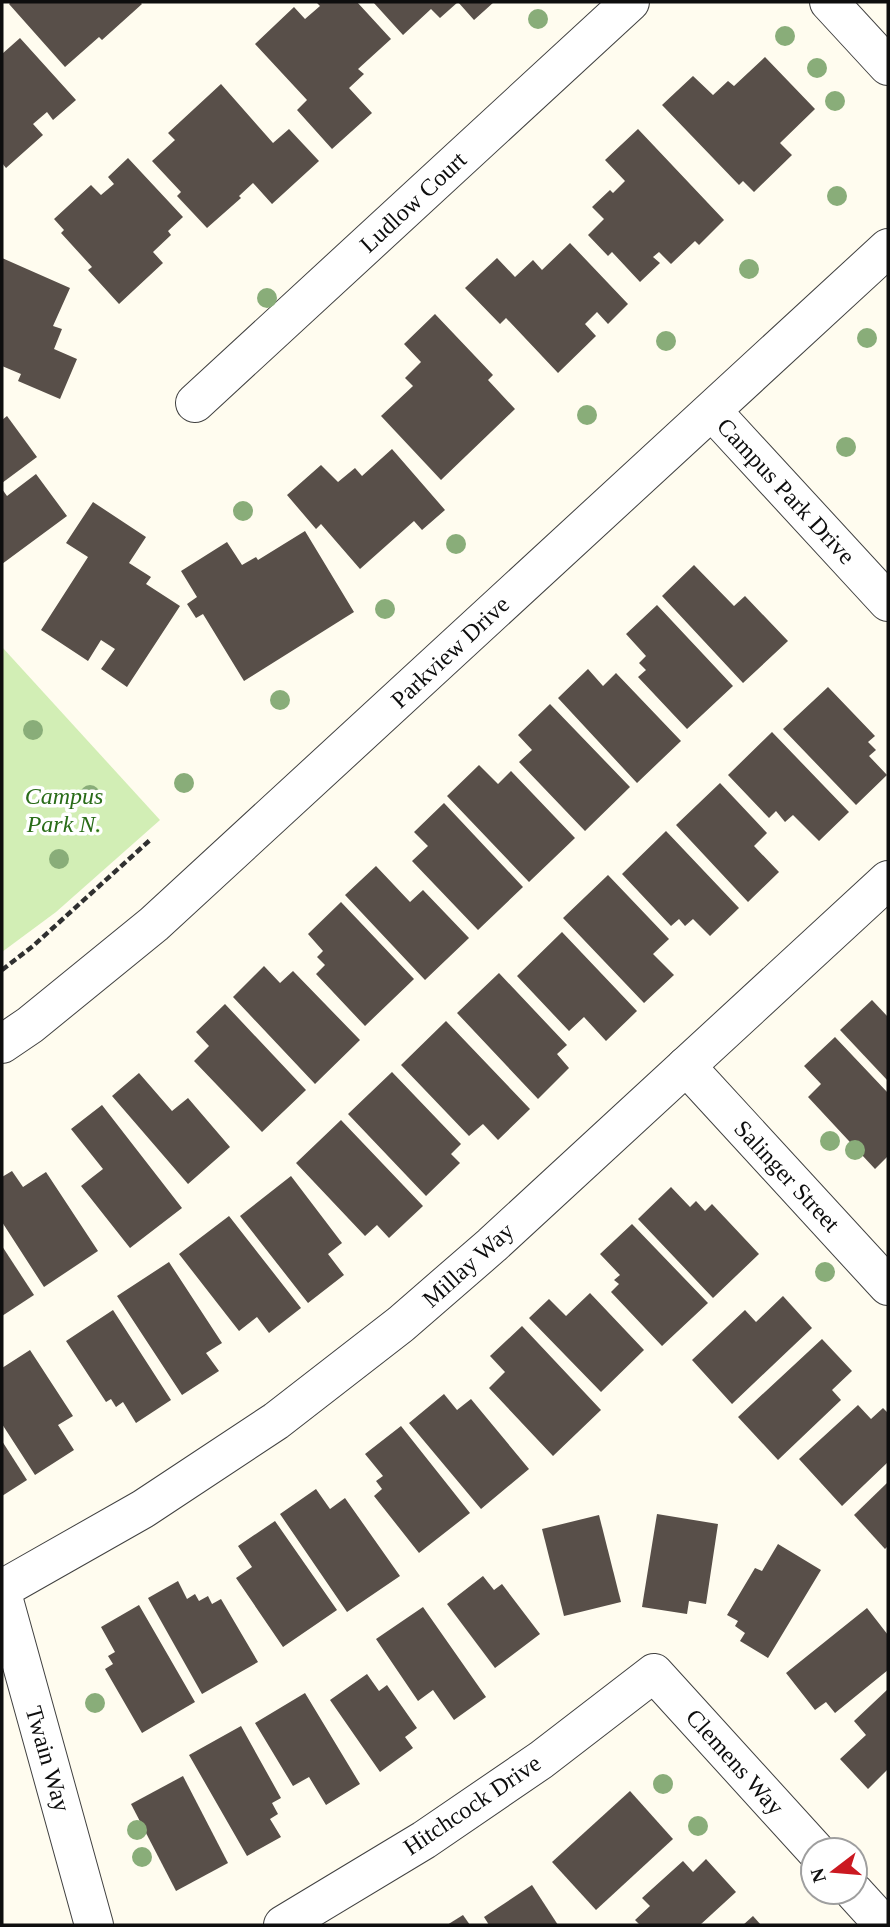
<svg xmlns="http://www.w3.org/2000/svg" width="890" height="1927" viewBox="0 0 890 1927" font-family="'Times New Roman',serif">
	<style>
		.green { fill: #d2eeb5 }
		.building { fill: #584f49 }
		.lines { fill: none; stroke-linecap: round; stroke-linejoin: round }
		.minor-casing { stroke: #414141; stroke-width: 40 }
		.path { stroke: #303030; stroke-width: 4.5; stroke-dasharray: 7 3.5; stroke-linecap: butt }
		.minor { stroke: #fff; stroke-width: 38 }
		.tree { fill: #89ad79 }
		.labels { text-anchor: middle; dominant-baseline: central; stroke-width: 7; stroke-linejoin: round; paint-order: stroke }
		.street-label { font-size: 24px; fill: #0e0e0e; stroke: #fff }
		.park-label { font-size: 24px; font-style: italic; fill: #296c18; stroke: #fff }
	</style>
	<rect width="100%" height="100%" fill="#fffcef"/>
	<path class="green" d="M2,647L160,820L56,912L2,952Z"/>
	<g class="building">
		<path d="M11,2H140L142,4L102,40L99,37L65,67L9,4Z"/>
		<path d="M316,2H357L391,39L358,69L364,74L349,88L372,113L332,149L297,110L307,100L255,44L294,7L305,19L320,6Z"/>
		<path d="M373,2H494L474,20L458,2L440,18L431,9L403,35Z"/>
		<path d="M20,38L76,100L53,120L47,112L33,124L43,135L6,168L2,163V54Z"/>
		<path d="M765,57L815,109L780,143L792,155L754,192L743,181L739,185L662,105L693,76L713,95L728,81L734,86Z"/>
		<path d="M221,84L273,143L289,129L319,161L272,204L253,183L239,196L241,198L207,228L177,196L181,192L152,161L175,140L168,133Z"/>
		<path d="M638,129L724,220L699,245L695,241L671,264L659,252L653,257L660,263L640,282L612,252L608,256L588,235L604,219L592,207L610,190L613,193L625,181L605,160Z"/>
		<path d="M128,158L183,217L168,231L171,235L153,252L163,263L119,304L88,270L92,267L61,233L64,230L54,219L91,185L101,195L114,184L108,177Z"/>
		<path d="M570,243L628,304L608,324L597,312L585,324L596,336L558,373L506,318L500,324L465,288L497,258L515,277L533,260L542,270Z"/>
		<path d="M2,258L70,288L53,326L62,329L54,349L77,359L60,399L18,381L21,374L2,366Z"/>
		<path d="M435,314L493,375L488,380L515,409L441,480L381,416L413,386L405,378L421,362L404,344Z"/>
		<path d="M7,416L37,457L2,483V420Z"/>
		<path d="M392,449L445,510L422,530L414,521L360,569L321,524L316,529L287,495L321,465L338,482L355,468L362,476Z"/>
		<path d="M36,474L67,516L2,564V489L7,496Z"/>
		<path d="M93,502L146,537L129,563L151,577L146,584L180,606L127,687L101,669L115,649L101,640L88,661L41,630L88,557L66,543Z"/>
		<path d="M305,531L354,612L244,681L203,614L196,618L187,604L197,597L181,571L227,542L242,565L256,557L258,560Z"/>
		<path d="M694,565L734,606L745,596L788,641L743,683L662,596Z"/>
		<path d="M657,605L733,686L687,729L638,677L646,670L639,663L646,656L626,634Z"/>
		<path d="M588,669L603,686L616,673L681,741L637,783L558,698Z"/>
		<path d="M828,687L875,736L868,742L876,750L869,756L887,775L856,805L783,729Z"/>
		<path d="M550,704L630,787L585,831L519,762L532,750L518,735Z"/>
		<path d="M772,732L849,812L819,841L793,815L785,822L776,811L769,818L728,775Z"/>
		<path d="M479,765L498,784L511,771L575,838L529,882L447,796Z"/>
		<path d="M720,783L767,833L754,846L779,872L748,902L676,825Z"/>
		<path d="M444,803L523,887L478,930L412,861L428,846L414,832Z"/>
		<path d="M666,831L739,908L710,936L693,919L685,926L679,919L671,926L622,874Z"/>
		<path d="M376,866L410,902L423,890L469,938L425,980L345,895Z"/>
		<path d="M608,875L669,939L653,954L674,975L644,1003L563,918Z"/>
		<path d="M341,902L414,979L365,1026L316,974L325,965L317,957L323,951L308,934Z"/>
		<path d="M562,932L637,1011L606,1041L584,1017L569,1031L517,976Z"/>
		<path d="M264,966L280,983L293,971L360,1040L315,1084L233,997Z"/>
		<path d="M499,973L567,1045L557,1054L569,1068L538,1099L457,1013Z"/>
		<path d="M872,1000L888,1017V1081L840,1030Z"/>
		<path d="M225,1004L306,1090L262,1132L194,1061L209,1046L196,1032Z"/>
		<path d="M446,1021L530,1109L498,1140L483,1124L469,1136L401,1065Z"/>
		<path d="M835,1037L888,1093V1156L875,1169L808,1097L821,1084L804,1066Z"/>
		<path d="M392,1072L461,1144L451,1154L460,1163L426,1196L348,1114Z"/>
		<path d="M139,1073L172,1111L188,1098L230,1147L188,1184L112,1096Z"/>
		<path d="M102,1105L182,1208L130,1248L81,1186L103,1169L71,1129Z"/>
		<path d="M341,1120L423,1206L389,1238L377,1225L365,1236L296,1163Z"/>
		<path d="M12,1171L23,1187L46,1172L98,1251L44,1287L2,1222V1177Z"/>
		<path d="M291,1176L342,1243L328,1254L344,1275L308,1303L240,1216Z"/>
		<path d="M671,1187L690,1207L696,1201L705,1211L712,1204L759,1254L713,1298L638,1219Z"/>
		<path d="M229,1216L301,1308L269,1333L257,1317L239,1331L179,1254Z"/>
		<path d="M632,1224L708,1303L662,1346L611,1292L619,1284L614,1280L620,1275L600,1254Z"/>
		<path d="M2,1246L34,1295L2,1316Z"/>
		<path d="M169,1262L222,1343L206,1353L219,1371L182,1395L117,1296Z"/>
		<path d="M590,1293L644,1350L601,1392L529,1318L549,1299L566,1316Z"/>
		<path d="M783,1296L812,1328L732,1404L692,1360L745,1310L756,1322Z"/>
		<path d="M113,1310L171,1400L136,1423L123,1402L116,1407L111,1399L106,1402L66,1341Z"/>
		<path d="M522,1326L601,1410L553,1456L489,1388L505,1372L490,1356Z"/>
		<path d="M822,1339L852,1371L832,1390L841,1400L778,1460L738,1417Z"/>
		<path d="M30,1350L73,1416L58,1425L74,1450L35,1475L2,1424V1368Z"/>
		<path d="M444,1394L457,1410L471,1399L529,1469L481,1509L409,1423Z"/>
		<path d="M858,1405L871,1419L883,1408L888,1413V1462L842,1506L799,1459Z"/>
		<path d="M401,1426L470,1513L419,1553L374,1496L382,1489L376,1481L383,1476L365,1454Z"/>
		<path d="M2,1441L27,1480L2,1496Z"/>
		<path d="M888,1482V1546L885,1549L854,1515Z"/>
		<path d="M316,1489L330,1509L345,1498L400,1576L347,1612L280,1514Z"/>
		<path d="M657,1514L718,1524L706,1604L689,1601L687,1614L642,1607Z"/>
		<path d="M599,1515L621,1602L564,1616L542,1529Z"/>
		<path d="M275,1521L337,1610L283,1647L236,1578L252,1567L238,1546Z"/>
		<path d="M778,1544L821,1570L768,1658L740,1641L745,1633L735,1626L738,1621L727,1615L755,1568L762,1571Z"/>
		<path d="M483,1576L494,1590L502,1584L540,1634L495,1668L447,1604Z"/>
		<path d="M178,1581L187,1599L195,1594L199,1601L208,1596L212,1604L221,1599L258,1662L202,1694L148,1598Z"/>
		<path d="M139,1605L195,1702L142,1733L105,1669L113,1664L108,1656L115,1652L101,1627Z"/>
		<path d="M423,1607L486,1697L454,1720L433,1690L418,1701L376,1639Z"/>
		<path d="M867,1608L888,1635V1670L835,1713L826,1702L815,1710L786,1673Z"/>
		<path d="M367,1674L379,1691L387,1685L417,1728L405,1737L413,1748L380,1772L330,1700Z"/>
		<path d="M888,1689V1769L868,1789L840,1759L866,1735L854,1721Z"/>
		<path d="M305,1693L360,1784L326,1805L309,1777L293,1786L255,1723Z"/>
		<path d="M241,1726L281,1798L272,1803L278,1814L270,1819L281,1837L247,1856L189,1755Z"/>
		<path d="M183,1776L228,1863L176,1891L131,1804Z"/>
		<path d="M630,1791L673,1839L596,1910L552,1862Z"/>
		<path d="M706,1859L736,1892L700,1925H640L635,1920L650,1906L642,1898L683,1861L693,1872Z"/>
		<path d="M532,1885L558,1925H489L484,1917Z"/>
		<path d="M463,1915L470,1925H447Z"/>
		<path d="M753,1916L761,1925H743Z"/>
	</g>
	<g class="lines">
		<defs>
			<g id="minor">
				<path d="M829,2L888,66"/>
				<path d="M195,403L630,2"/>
				<path d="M712,411L888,602"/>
				<path d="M2,1044L30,1025L154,924L888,248"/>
				<path d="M686,1066L888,1286"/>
				<path d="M2,1589L143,1509L276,1421L401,1324L492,1245L888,880"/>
				<path d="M2,1593L94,1925"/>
				<path d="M854,1892L884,1925"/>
				<path d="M283,1925L424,1840L541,1760L654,1673L815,1850"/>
			</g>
		</defs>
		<use href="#minor" class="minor-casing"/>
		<path class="path" d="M2,970L33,946L150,840"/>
		<use href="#minor" class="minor"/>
	</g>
	<g class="tree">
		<circle cx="538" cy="19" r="10"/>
		<circle cx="785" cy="36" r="10"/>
		<circle cx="817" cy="68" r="10"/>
		<circle cx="835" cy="101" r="10"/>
		<circle cx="837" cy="196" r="10"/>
		<circle cx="749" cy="269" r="10"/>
		<circle cx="267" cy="298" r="10"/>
		<circle cx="867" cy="338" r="10"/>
		<circle cx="666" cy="341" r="10"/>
		<circle cx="587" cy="415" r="10"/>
		<circle cx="846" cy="447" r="10"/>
		<circle cx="243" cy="511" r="10"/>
		<circle cx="456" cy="544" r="10"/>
		<circle cx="385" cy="609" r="10"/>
		<circle cx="280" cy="700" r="10"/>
		<circle cx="33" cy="730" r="10"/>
		<circle cx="184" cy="783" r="10"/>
		<circle cx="90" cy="795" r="10"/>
		<circle cx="59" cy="859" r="10"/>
		<circle cx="830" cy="1141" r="10"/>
		<circle cx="855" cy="1150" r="10"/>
		<circle cx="825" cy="1272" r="10"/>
		<circle cx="95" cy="1703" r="10"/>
		<circle cx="663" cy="1784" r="10"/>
		<circle cx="698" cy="1826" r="10"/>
		<circle cx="137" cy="1830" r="10"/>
		<circle cx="142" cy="1857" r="10"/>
	</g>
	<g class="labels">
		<g class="street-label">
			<text transform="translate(413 202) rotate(-43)">Ludlow Court</text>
			<text transform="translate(786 491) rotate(47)">Campus Park Drive</text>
			<text transform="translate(450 652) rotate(-43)">Parkview Drive</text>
			<text transform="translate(787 1176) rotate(47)">Salinger Street</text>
			<text transform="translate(468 1265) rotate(-42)">Millay Way</text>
			<text transform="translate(48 1759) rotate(74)">Twain Way</text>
			<text transform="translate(735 1762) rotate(48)">Clemens Way</text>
			<text transform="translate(472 1805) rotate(-34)">Hitchcock Drive</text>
		</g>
		<g class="park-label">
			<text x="64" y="796">Campus<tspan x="64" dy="28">Park N.</tspan></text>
		</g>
	</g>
	<rect width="890" height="1927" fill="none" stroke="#0e0e0e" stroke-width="7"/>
	<g transform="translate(834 1871) rotate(254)"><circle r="33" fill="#ffffff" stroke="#9f9f9f" stroke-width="2"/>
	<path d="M0-5L12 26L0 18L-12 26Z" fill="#cb1921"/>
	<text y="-10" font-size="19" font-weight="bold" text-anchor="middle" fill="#0e0e0e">N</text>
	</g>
</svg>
